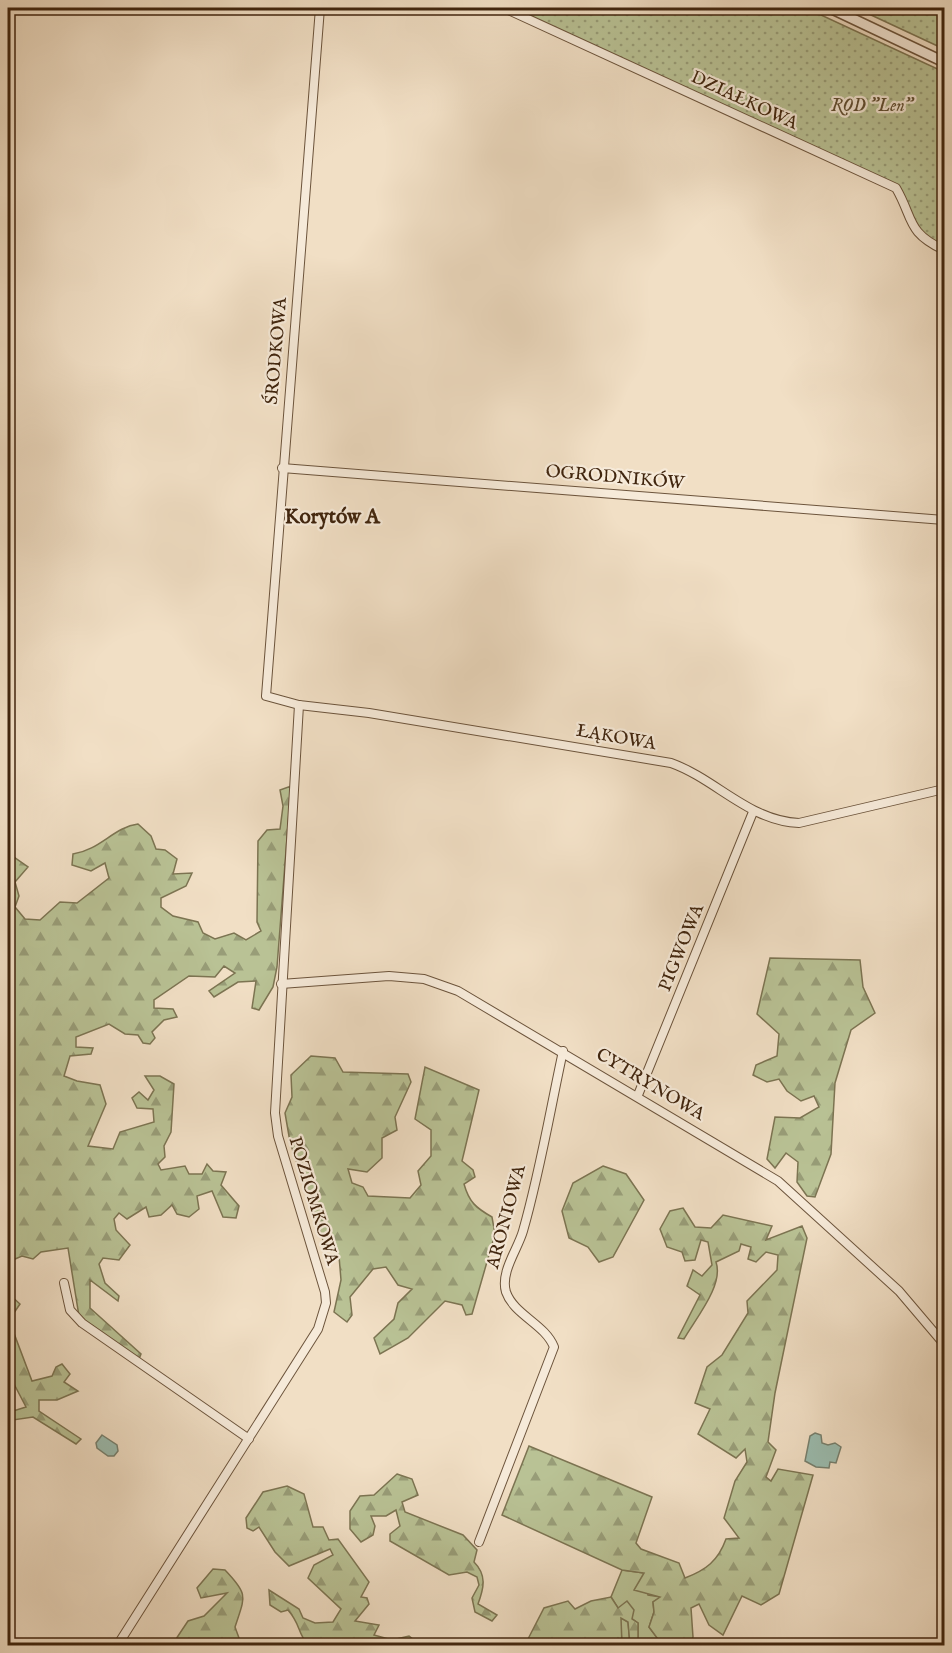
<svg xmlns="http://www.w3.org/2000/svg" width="952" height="1653" viewBox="0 0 952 1653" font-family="'IM FELL English',serif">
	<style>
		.grass { fill: #b9c295; stroke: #7c7452; stroke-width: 1.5 }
		.forest { fill: url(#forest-firs); stroke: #7c7452; stroke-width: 1.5 }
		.park { fill: url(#park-dots); stroke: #7c7452; stroke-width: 1.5 }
		.water { fill: #9bbdb0; stroke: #77806f; stroke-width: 1.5 }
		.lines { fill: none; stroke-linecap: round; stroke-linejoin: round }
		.minor-casing { stroke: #6c543c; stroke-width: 10 }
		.tertiary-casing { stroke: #6c543c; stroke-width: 12 }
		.minor { stroke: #f6ead9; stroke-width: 8 }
		.tertiary { stroke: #f6ead9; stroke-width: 9 }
		.labels { text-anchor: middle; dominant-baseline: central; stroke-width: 4.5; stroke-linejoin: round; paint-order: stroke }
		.street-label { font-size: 18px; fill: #40250e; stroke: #f6ead9 }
		.park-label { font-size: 18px; font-style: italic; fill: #5e4c30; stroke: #f6ead9 }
		.quarter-label { font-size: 21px; font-weight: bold; fill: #40250e; stroke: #f6ead9 }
	</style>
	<defs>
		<pattern id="forest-firs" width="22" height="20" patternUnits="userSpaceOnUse" patternTransform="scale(1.5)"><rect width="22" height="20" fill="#b9c295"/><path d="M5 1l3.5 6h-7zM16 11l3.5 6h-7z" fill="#989d78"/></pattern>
		<pattern id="park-dots" width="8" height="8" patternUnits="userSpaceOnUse" patternTransform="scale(1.5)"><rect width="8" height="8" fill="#b9c295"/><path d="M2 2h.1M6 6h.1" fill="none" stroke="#989d78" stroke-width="1.8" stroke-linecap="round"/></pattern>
	</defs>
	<rect width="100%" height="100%" fill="#f1dfc5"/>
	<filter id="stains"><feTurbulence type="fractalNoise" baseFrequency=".00333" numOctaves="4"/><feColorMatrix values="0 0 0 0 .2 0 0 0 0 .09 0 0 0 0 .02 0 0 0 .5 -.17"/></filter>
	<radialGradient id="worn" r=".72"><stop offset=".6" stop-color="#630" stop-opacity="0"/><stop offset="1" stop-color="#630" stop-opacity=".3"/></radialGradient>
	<g class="grass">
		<path d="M622,1570L644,1573L648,1595L661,1597L653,1602L654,1612L649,1627L663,1645H638V1623L618,1608L611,1597Z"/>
		<path d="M620,1617L628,1622L630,1645H622Z"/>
	</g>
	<g class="forest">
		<path d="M291,786L277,967L273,987L259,1010L252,1008L256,981L238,982L214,997L209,991L235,973L224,966L215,977L189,976L154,1000V1008L173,1009L177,1017L164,1020L152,1032L155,1038L150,1044L143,1043L138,1035L125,1034L109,1024L76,1037V1047L93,1048L91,1054L70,1056L64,1076L77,1081L100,1085L106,1104L88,1146L113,1149L120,1132L154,1122L153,1109L137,1108L132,1098L139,1092L148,1100L154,1090L145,1076H160L174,1084L171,1132L164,1146L165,1157L158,1164L161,1170L185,1166L189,1174H202L207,1164L213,1171L226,1172L221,1185L239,1206L236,1218L223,1217L212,1191L197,1196L199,1209L189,1217L177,1214L172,1205L161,1215L149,1217L146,1207L127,1219L119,1213L114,1219L116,1230L130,1245L119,1260L103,1258L99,1264L105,1283L119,1296L118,1301L90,1280V1308L141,1354L139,1359L79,1316L68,1248L41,1252L33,1259L22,1256L8,1262V853L28,867L15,882L19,896L15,907L25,919L40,920L60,902L77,903L109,878L105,863L91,871L72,865L73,854C100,850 114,827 138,824L151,836L156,849L165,850L177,859L173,874L192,873L186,886L161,898V907L173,916L198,922L203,933L215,939L234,933L246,940L261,931L257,922L258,841L267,830L280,829L283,806L280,790Z"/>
		<path d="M770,958L860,960L863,987L875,1013L851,1030L835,1083L831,1154L815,1197L807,1196L797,1182L798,1162L786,1153L775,1168L767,1159L775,1117L800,1118L819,1107L814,1096L801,1101L787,1091L779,1079L767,1082L753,1075L756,1065L777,1056L779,1034L757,1014Z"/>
		<path d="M311,1056L335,1058L343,1072L408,1074L411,1082L395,1117L397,1130L382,1138V1158L367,1172L348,1169L352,1183L363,1187L368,1196L410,1198L421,1185L418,1171L431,1156V1130L415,1119L425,1067L479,1090L462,1161L473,1170L475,1177L464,1184C469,1202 476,1208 492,1217L495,1234L472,1314L466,1315L462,1305L445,1301L408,1338L380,1354L374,1338L394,1319L398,1303L412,1289L398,1285L386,1267L373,1269L350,1297L352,1315L347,1322L334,1312L341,1280L339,1256L323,1240L290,1142L285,1113L292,1097L291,1075Z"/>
		<path d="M603,1166L626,1174L644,1200L613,1257L599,1262L588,1247L569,1238L562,1211L573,1183Z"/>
		<path d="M683,1208L695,1227L711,1228L723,1215L772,1226L766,1240L802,1226L807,1238L775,1393L768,1442L776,1450L766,1477L771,1481L778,1469L813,1475L779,1594L761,1605L742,1596L723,1635L709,1625L699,1604L691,1608L693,1637L689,1645L663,1646L649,1627L654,1612L653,1602L660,1597L634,1590L644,1573L622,1570L502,1515L529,1446L652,1497L636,1543L641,1549L679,1563L685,1578C706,1570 718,1561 726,1539L739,1538L724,1518L735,1481L747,1462L745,1449L736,1458L698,1434L710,1409L695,1403L707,1367L722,1355L748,1313L747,1301L777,1270L778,1255L766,1252L756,1262L748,1259L751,1247L741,1244L739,1251L716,1262C724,1285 696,1318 684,1339L678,1338L700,1295L687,1286L693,1270L702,1276L712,1265L708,1242L701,1240L695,1260L685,1261L682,1252L667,1247L660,1229L670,1211Z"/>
		<path d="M8,1293L20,1304L9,1320L32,1381L52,1376L56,1367L62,1364L70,1374L64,1382L78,1391L57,1400H39V1411L81,1439L76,1444L33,1417L13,1420V1411L26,1407L14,1384L8,1385Z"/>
		<path d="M397,1474L412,1479L418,1495L402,1502L405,1512L463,1535L477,1550L474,1562C487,1575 484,1588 478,1604L497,1615L492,1621L475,1612L472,1598L479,1585L477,1577L467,1572L449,1575L390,1541V1534L400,1526L396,1510L386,1516H371L375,1526L373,1535L361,1542L350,1529V1511L360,1496L374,1495Z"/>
		<path d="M287,1486L304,1494L313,1527H323L329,1540L338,1539L369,1582L361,1597L367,1598L369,1604L355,1621L379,1625L374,1635L392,1640L409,1636L414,1640L405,1645H308C297,1632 301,1625 288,1610L281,1612L270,1605L269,1590L299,1609L303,1618L315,1623L333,1622L341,1609L308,1578L314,1565L333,1555L330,1549L289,1566L275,1552L259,1527L253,1531L247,1528L246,1518L263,1492Z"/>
		<path d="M213,1569L225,1570C249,1595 245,1596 235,1627L239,1638L249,1645H189L176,1639L188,1621L204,1616L227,1593L201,1598L197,1588Z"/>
		<path d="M611,1597L618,1608L627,1601L634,1610L632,1619L638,1623V1645H630L628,1622L621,1618L622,1645H510L528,1639L544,1608L568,1601L575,1609L591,1601Z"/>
	</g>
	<g class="park">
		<path d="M510,8H806L944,72V248L917,229L901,189Z"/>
		<path d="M856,8H944V49Z"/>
	</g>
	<g class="water">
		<path d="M815,1433L821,1435L822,1443L828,1445L835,1443L841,1447L836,1463L830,1462L829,1468L816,1467L805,1461L810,1436Z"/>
		<path d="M102,1435L117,1445L118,1451L114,1456H108L97,1448L96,1443Z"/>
	</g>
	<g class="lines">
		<defs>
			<g id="minor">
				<path d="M320,8L266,696L299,705L369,713L671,763C716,779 749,821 799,823L944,789"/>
				<path d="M504,8L896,188C914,219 906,232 944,250"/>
				<path d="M282,468L944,520"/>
				<path d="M281,984L389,976L424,979L458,991L778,1181L899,1291L944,1344"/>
				<path d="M638,1095L753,812"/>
				<path d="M64,1283L70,1310L82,1323L249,1439"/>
				<path d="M479,1542L554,1347C545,1324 514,1315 506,1292C500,1272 518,1249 523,1231C540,1172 550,1111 563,1051"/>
				<path d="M117,1646L318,1329L326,1303L325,1292L278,1136L275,1113L299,705"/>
			</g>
			<path id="tertiary" d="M830,8L944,62"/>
		</defs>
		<use href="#minor" class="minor-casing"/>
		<use href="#tertiary" class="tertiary-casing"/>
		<use href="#minor" class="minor"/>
		<use href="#tertiary" class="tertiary"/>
	</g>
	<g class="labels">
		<g class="street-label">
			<text transform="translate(744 101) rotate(25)">DZIAŁKOWA</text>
			<text transform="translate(277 351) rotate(-85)">ŚRODKOWA</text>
			<text transform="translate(615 478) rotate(5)">OGRODNIKÓW</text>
			<text transform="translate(616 738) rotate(10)">ŁĄKOWA</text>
			<text transform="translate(682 948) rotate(-68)">PIGWOWA</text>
			<text transform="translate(650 1085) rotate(31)">CYTRYNOWA</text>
			<text transform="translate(313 1201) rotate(73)">POZIOMKOWA</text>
			<text transform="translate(507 1217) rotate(-75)">ARONIOWA</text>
		</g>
		<g class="park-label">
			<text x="872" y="106">ROD "Len"</text>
		</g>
		<g class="quarter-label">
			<text x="332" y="517">Korytów A</text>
		</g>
	</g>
	<rect width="952" height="1653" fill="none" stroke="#f1dfc5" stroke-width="30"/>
	<rect x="9" y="9" width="934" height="1635" fill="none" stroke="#40250e" stroke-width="3"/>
	<rect x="15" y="15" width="922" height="1623" fill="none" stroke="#40250e" stroke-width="1.5"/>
	<rect width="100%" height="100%" filter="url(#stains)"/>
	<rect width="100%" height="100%" fill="url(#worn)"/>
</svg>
